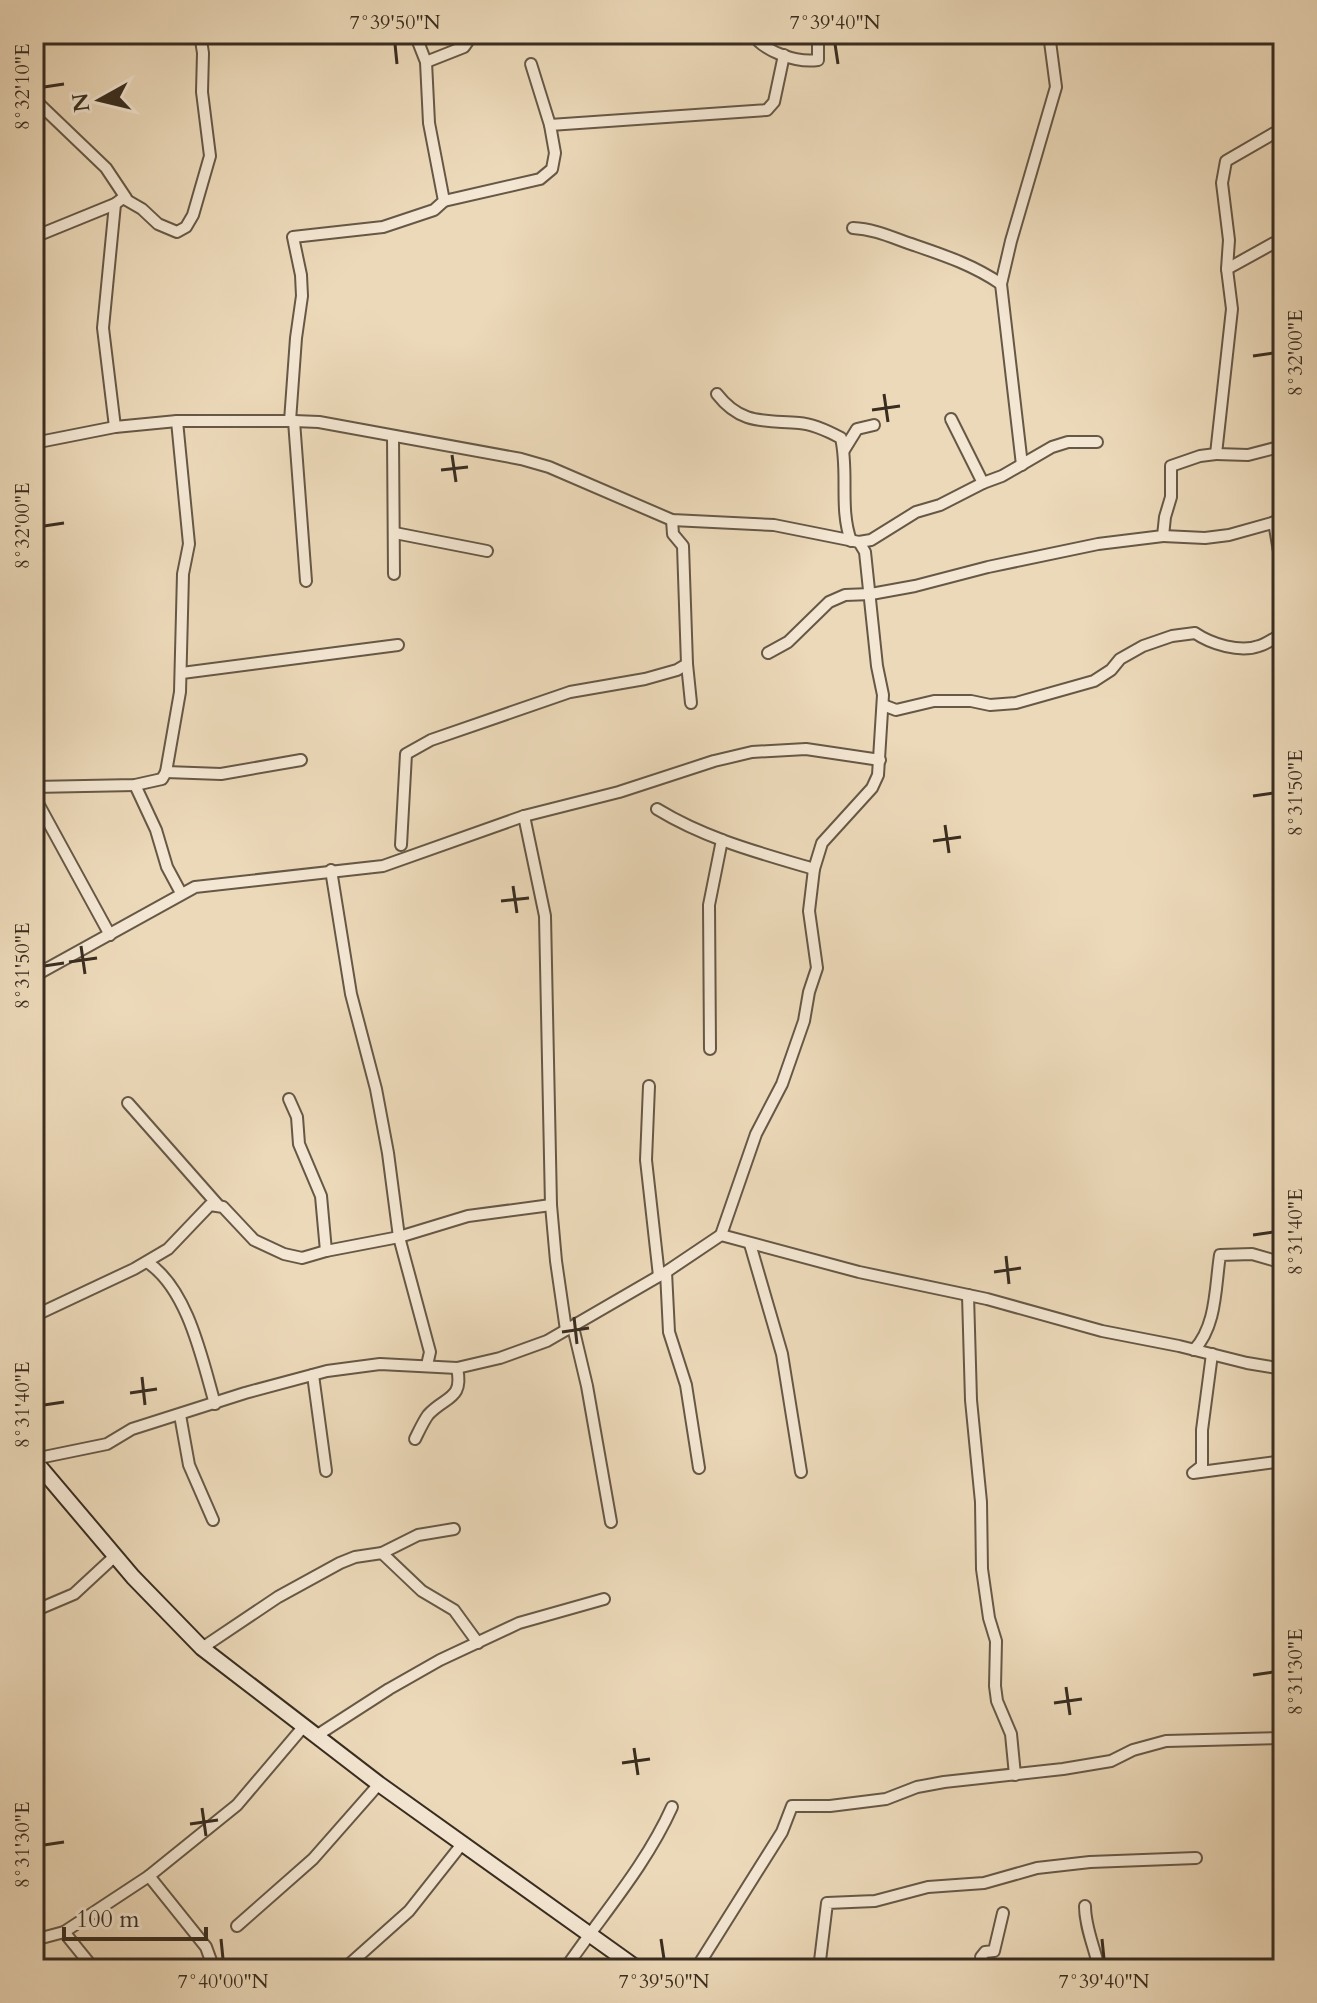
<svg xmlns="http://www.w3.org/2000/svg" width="1317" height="2003" viewBox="0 0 1317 2003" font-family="Cardo,serif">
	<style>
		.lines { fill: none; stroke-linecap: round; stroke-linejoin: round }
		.street-casing { stroke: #665846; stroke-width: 14 }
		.secondary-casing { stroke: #392d20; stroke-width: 18 }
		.street { stroke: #f3e6d2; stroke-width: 10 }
		.secondary { stroke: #f3e6d2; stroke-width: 14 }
		.ticks { fill: none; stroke: #392d20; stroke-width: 3 }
		.neatline { fill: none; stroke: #392d20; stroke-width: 3 }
		.ticks-label { font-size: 20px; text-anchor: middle; fill: #392d20 }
	</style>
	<rect width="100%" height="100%" fill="#ecd9b9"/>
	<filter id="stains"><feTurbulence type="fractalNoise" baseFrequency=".0025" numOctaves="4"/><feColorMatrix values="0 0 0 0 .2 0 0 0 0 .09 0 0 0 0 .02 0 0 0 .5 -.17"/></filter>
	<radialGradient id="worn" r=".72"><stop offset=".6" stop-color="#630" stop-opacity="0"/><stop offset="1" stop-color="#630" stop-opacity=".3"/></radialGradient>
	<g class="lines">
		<defs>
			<g id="street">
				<path d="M752,34C765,52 796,63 818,60V34"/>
				<path d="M426,62L464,47L473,34"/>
				<path d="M531,64L550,125"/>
				<path d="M34,99L106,168L126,198"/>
				<path d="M444,201L540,179L552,169L555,153L550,125L767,110L774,102L784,55"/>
				<path d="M115,204L103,328L115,427"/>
				<path d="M853,228C875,229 893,238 914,245C946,256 973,265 1001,284"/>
				<path d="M34,237L115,204L123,198L142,209L158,224L177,232L186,227L193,215L210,156L202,92L203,53L200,34"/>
				<path d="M1227,269L1283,238"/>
				<path d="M717,394C741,425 764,420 799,423C813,424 828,431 841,438C849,472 839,508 851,541"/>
				<path d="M951,419L983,483"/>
				<path d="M290,421L296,338L302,296L301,275L293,237L383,227L434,210L444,201L429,123L426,62L415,34"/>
				<path d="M294,421L306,581"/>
				<path d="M393,436L394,574"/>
				<path d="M34,443L115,427L177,421H294L319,422L521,459L549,467L672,520L774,525L859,542L871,540L916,512L940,505L983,483L1002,476L1052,447L1068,442H1097"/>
				<path d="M844,450L857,429L874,425"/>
				<path d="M1216,454L1248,455L1283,446"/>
				<path d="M1022,465L1001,284L1011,241L1056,87L1049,34"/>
				<path d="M1274,522L1283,575"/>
				<path d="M395,533L487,551"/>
				<path d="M1163,536L1205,538L1229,535L1283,520"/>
				<path d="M859,542L865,552L877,666L883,695L878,775L872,788L822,843L814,869L809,911L817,968L809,992L804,1021L782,1084L756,1134L721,1235L859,1272L987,1299L1102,1331L1179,1346L1247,1363L1283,1369"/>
				<path d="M768,653L788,642L829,602L845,595L871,594L915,586L988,567L1098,544L1163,536L1165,517L1171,497V466L1200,456L1216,454L1232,309L1227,269L1229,240L1222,183L1226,161L1283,128"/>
				<path d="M687,664L691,703"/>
				<path d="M182,673L398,645"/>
				<path d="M883,705L896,710L934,701H971L990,705L1016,703L1094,681L1111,670L1120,659L1143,646L1172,636L1195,633C1211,644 1240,653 1259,646C1267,644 1275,637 1283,634"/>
				<path d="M166,772L221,774L301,760"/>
				<path d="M135,785L156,830L167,867L181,893"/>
				<path d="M34,787L135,785L162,779L166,772L180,692L183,574L189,544L177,421"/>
				<path d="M34,796L110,935"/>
				<path d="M657,809C706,839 760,853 814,869"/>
				<path d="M524,816L545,916L551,1205L556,1261L566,1330"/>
				<path d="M401,845L406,754L431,740L570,692L645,679L677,670L687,664L683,546L673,534L672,520"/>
				<path d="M331,870L351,994L376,1089L388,1153L399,1237L430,1352L427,1365"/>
				<path d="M34,976L195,887L383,866L524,816L619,792L714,761L752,752L806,749L880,760"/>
				<path d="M710,1049L709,905L722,840"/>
				<path d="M649,1086L646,1160L659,1276"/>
				<path d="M289,1099L297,1117L299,1144L321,1196L326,1251"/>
				<path d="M128,1103L218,1205"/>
				<path d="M750,1244L782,1354L801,1472"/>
				<path d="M147,1262C188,1289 202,1359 215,1404"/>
				<path d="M666,1272L669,1332L686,1385L699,1468"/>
				<path d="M968,1295L971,1400L981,1502L982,1569L989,1618L996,1641L995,1686L997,1701L1011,1734L1015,1775"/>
				<path d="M34,1316L134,1269L168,1249L210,1205L223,1207L254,1240L284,1254L302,1258L326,1251L399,1237L468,1216L551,1205"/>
				<path d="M573,1327L587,1386L611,1522"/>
				<path d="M1194,1350C1217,1325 1215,1287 1220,1255L1252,1254L1283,1263"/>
				<path d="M1212,1354L1202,1430V1466L1193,1473L1283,1461"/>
				<path d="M313,1375L326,1471"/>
				<path d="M180,1415L189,1465L213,1520"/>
				<path d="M415,1439C419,1431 423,1422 428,1415C445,1396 464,1400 457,1368"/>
				<path d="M34,1459L107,1444L132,1429L245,1393L327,1371L380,1364L457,1368L500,1358L547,1341L666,1272L721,1235"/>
				<path d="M382,1553L422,1591L454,1610L478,1643"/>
				<path d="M34,1611L74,1594L115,1556"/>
				<path d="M202,1648L278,1597L340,1563L355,1557L382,1553L418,1535L454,1529"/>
				<path d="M316,1736L389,1689L440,1660L519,1623L604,1599"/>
				<path d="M149,1876L206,1947L214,1969"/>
				<path d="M1085,1906C1085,1928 1095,1948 1099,1969"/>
				<path d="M237,1926L313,1859L379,1784"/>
				<path d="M64,1932L94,1969"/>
				<path d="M34,1940L64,1932L149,1876L237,1805L304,1726"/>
				<path d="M982,1964L981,1957L985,1952L994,1951L1003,1913"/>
				<path d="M344,1969L409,1911L462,1844"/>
				<path d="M565,1969C601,1916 645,1867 672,1807"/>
				<path d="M696,1969L782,1832L792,1806H830L886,1799L917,1787L944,1782L1063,1769L1111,1761L1133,1750L1166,1741L1283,1738"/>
				<path d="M819,1969L827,1903L875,1901L928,1887L984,1883L1037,1868L1090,1862L1196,1858"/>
				<path d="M975,1969L982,1964L997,1969"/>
			</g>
			<path id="secondary" d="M34,1460L133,1577L202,1648L379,1784L638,1969"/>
		</defs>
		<use href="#street" class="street-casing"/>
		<use href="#secondary" class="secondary-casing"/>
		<use href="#street" class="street"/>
		<use href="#secondary" class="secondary"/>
	</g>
	<path class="ticks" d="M395,44L397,64M835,44L838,64M44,87L64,84M1253,356L1273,353M884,394L888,422M872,410L900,406M452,455L456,482M441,470L468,467M44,526L64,523M1253,796L1273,793M945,825L949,853M933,841L961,837M513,886L517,913M501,901L529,898M81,946L85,974M69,962L97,958M44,966L64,963M1253,1235L1273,1232M1006,1256L1009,1284M994,1272L1021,1268M574,1317L577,1344M562,1332L589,1328M142,1377L145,1405M130,1393L157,1389M44,1405L64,1402M1253,1675L1273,1672M1066,1687L1070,1715M1054,1703L1082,1699M634,1748L638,1775M622,1763L650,1759M202,1808L206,1836M190,1824L218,1820M44,1845L64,1842M221,1939L223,1959M661,1939L664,1959M1102,1939L1104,1959"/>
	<rect width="1317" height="2003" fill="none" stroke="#ecd9b9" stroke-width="88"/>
	<g transform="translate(100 100) rotate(262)" stroke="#f3e6d2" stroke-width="6" paint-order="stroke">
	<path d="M0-6L14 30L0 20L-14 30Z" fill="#392d20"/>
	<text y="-12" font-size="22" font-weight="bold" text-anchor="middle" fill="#392d20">N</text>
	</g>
	<path d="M64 1927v12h142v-12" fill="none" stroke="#392d20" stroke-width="4"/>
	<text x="76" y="1927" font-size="24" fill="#392d20" stroke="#f3e6d2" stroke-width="6" paint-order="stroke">100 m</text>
	<rect x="44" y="44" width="1229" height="1915" class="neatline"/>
	<g class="ticks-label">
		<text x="395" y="29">7°39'50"N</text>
		<text x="835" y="29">7°39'40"N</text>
		<text transform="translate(22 87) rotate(-90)" y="7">8°32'10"E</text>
		<text transform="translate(1295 353) rotate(-90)" y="7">8°32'00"E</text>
		<text transform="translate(22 526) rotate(-90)" y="7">8°32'00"E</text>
		<text transform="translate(1295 793) rotate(-90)" y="7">8°31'50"E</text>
		<text transform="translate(22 966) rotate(-90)" y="7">8°31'50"E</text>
		<text transform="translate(1295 1232) rotate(-90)" y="7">8°31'40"E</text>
		<text transform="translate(22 1405) rotate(-90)" y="7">8°31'40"E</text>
		<text transform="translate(1295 1672) rotate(-90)" y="7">8°31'30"E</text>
		<text transform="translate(22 1845) rotate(-90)" y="7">8°31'30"E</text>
		<text x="223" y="1988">7°40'00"N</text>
		<text x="664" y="1988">7°39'50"N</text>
		<text x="1104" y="1988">7°39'40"N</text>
	</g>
	<rect width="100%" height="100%" filter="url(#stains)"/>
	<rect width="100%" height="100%" fill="url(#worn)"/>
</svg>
